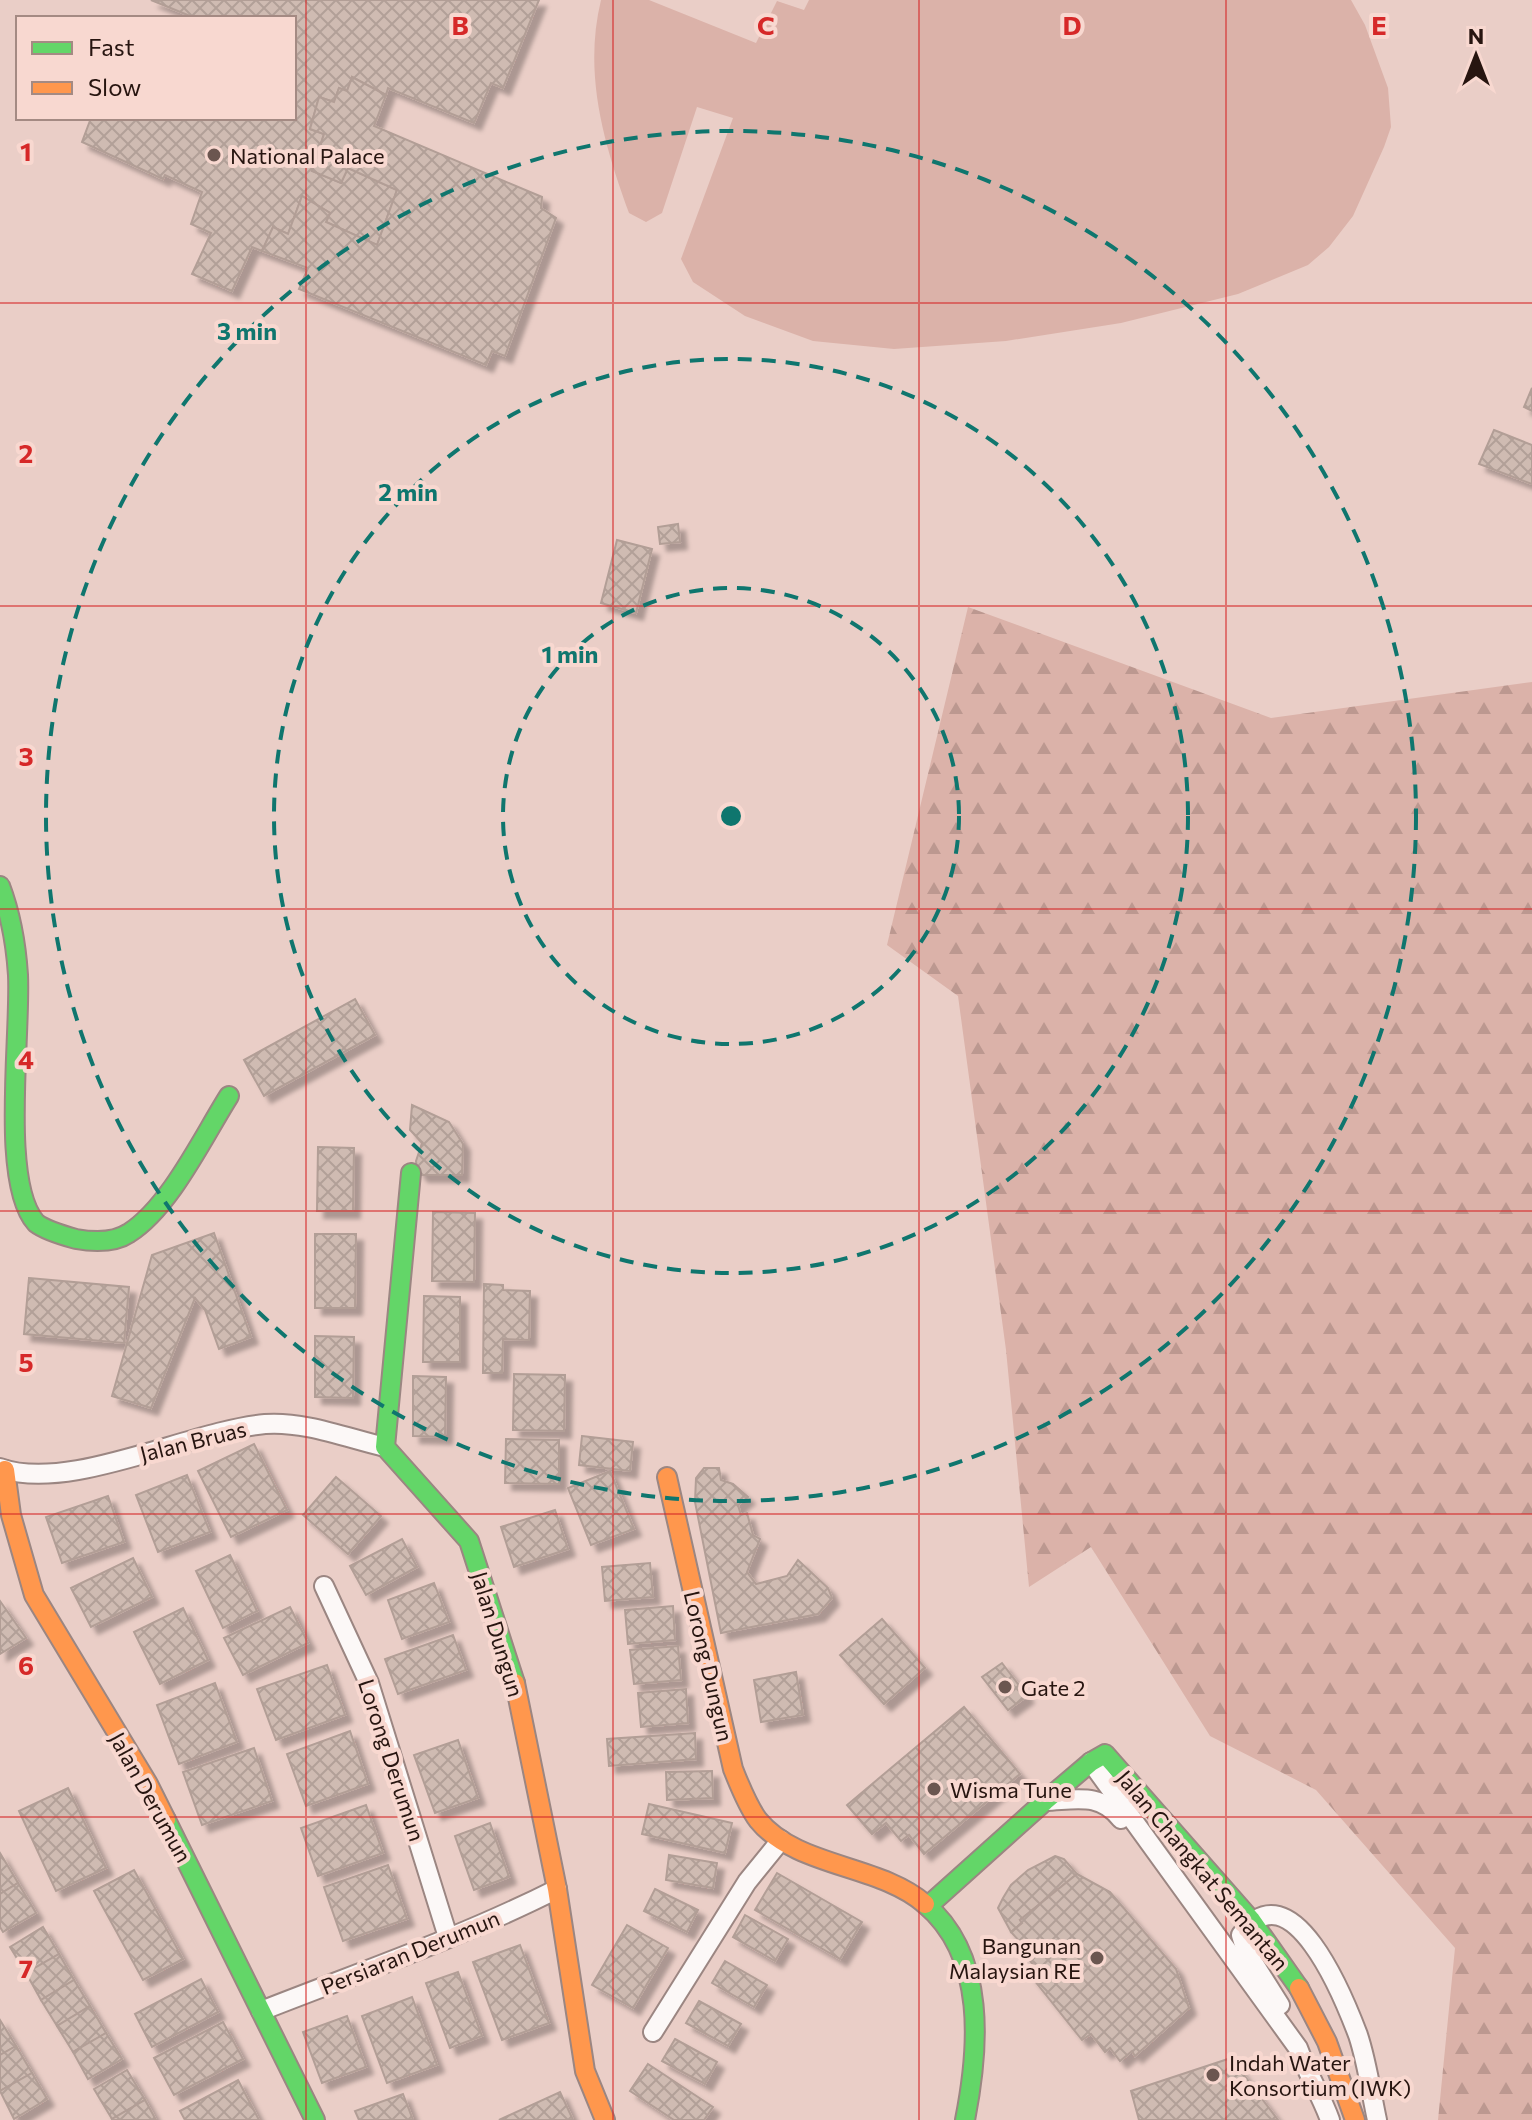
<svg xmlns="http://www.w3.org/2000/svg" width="1532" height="2120" viewBox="0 0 1532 2120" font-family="Commissioner,sans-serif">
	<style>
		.grass { fill: #dbb2a9 }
		.forest { fill: url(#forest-firs) }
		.building { fill: url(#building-cross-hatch); stroke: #b29e96; stroke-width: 2; filter: url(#shadow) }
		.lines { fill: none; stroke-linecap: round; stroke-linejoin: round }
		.street-casing { stroke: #9b8682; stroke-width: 22 }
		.fast-casing { stroke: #9b8682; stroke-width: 22 }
		.slow-casing { stroke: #9b8682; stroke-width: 22 }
		.street { stroke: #fcf8f7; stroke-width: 18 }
		.fast { stroke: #63d668; stroke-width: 18 }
		.slow { stroke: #ff974d; stroke-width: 18 }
		.grid { fill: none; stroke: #d62828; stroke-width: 2; stroke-opacity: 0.55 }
		.ring { fill: none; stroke: #0f766e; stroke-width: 4; stroke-dasharray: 14 10 }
		.poi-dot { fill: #6b5650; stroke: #f8d8d0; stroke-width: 3 }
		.labels { text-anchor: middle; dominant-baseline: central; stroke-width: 8; stroke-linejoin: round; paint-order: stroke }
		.poi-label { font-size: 22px; fill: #271510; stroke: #f8d8d0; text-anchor: start }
		.street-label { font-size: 22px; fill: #271510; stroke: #f8d8d0 }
		.grid-label { font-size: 26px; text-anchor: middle; font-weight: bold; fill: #d62828; stroke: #f8d8d0; stroke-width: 8; stroke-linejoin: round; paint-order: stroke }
		.centre { fill: #0f766e; stroke: #f8d8d0; stroke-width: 4 }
		.ring-label { font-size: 24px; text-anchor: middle; font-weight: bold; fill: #0f766e; stroke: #f8d8d0; stroke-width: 8; stroke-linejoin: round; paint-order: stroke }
	</style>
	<defs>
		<pattern id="forest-firs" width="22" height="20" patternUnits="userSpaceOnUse" patternTransform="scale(2)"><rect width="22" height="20" fill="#dbb2a9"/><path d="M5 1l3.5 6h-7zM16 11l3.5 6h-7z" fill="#bc9890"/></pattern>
		<pattern id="building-cross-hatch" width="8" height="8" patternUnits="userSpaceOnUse" patternTransform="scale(2)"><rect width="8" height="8" fill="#cfbbb2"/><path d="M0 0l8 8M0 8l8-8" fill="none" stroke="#b2a098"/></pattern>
		<filter id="shadow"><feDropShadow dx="7" dy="7" stdDeviation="2" flood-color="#0004"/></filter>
	</defs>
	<rect width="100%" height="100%" fill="#eacec7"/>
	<path class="grass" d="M601,0H649L756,43L777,1L804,10L809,0H1351L1365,25L1388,88L1391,127L1384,147L1353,216L1329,247L1308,265L1238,294L1121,323L1006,341L894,349L813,341L745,316L693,282L681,259L733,118L697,107L662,213L646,222L629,213C604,144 583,74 601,0Z"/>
	<path class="forest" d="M968,607L1271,718L1532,682V2120H1438L1455,1948L1316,1790L1210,1736L1091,1547L1029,1587L1006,1350L958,996L887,945Z"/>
	<g class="building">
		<path d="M151,0H539L503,88L491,83L474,123L388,88L386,95L352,77L347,91L339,88L334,102L319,97L310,129L324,134L312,171L341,183L348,168L397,190L377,245L326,222L330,213L302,196L288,234L273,227L262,251L252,247L232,291L192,274L211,233L191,224L202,192L165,175L163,179L82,142L91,118H294V18H195Z"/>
		<path d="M352,77L386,95L374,126L542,197L541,208L556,218L505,356L492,351L486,365L299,289L308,268L262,251L273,227L288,234L302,196L330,213L326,222L377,245L397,190L348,168L341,183L312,171L324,134L310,129L319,97L334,102L339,88L347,91Z"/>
		<path d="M1532,388V411L1524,407Z"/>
		<path d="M1494,430L1532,445V484L1479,464Z"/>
		<path d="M678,524L680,542L660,544L658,527Z"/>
		<path d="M617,540L652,549L636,613L601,603Z"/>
		<path d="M355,999L375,1035L264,1096L244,1060Z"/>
		<path d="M412,1105L449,1122L463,1144L462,1175H421L417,1169L416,1161L422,1143L410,1130Z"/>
		<path d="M318,1147L354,1148L353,1211H317Z"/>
		<path d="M433,1212L475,1213L474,1282L432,1281Z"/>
		<path d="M214,1233L251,1337L219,1349L205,1310L195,1298L151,1408L112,1396L152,1255Z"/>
		<path d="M315,1234H356L355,1308H315Z"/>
		<path d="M29,1278L129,1287L124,1343L24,1334Z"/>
		<path d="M484,1284L503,1285V1290L530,1291L529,1340L503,1339L502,1373H483Z"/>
		<path d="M424,1296L460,1297V1362H423Z"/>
		<path d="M315,1336L354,1337L353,1398L315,1397Z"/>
		<path d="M514,1374L565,1375L564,1431L513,1430Z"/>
		<path d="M413,1376L446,1377L445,1437L413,1436Z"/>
		<path d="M582,1436L633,1442L630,1471L579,1465Z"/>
		<path d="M506,1439L559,1440V1484L505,1483Z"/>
		<path d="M254,1444L287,1510L231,1537L198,1471Z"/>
		<path d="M704,1468H719L721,1480L733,1484L748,1497L738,1505L741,1515L747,1513L753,1535L760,1539L747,1572L756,1584L787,1576L798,1560L828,1588L832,1598L818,1614L721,1633L695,1502L696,1478Z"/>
		<path d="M610,1471L634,1529L591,1545L568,1488Z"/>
		<path d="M187,1475L210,1532L158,1552L136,1495Z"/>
		<path d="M336,1477L381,1516L348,1554L303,1515Z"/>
		<path d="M108,1496L124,1542L62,1563L46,1517Z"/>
		<path d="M555,1510L568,1549L514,1567L501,1527Z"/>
		<path d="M402,1539L417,1567L366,1595L350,1566Z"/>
		<path d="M230,1555L257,1611L223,1628L196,1571Z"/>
		<path d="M133,1558L152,1597L91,1627L71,1588Z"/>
		<path d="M650,1563L653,1597L605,1601L602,1567Z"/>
		<path d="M434,1583L449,1622L402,1639L388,1600Z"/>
		<path d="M0,1601L26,1638L0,1654Z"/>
		<path d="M673,1606L675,1640L628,1644L625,1610Z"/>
		<path d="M290,1607L308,1643L243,1675L224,1638Z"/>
		<path d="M183,1608L208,1660L160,1684L134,1632Z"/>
		<path d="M882,1619L925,1668L884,1704L840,1655Z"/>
		<path d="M453,1635L466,1670L398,1694L385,1659Z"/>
		<path d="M678,1646L681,1680L634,1684L630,1650Z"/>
		<path d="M1002,1663L1027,1696L1008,1710L982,1677Z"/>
		<path d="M327,1665L345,1715L276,1740L257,1689Z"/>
		<path d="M796,1672L803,1715L761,1722L754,1680Z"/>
		<path d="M215,1683L237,1742L179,1764L157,1705Z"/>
		<path d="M686,1689L688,1723L641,1727L638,1693Z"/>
		<path d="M964,1707L1020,1774L924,1854L909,1835L901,1841L886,1823L872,1834L847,1805Z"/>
		<path d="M350,1731L368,1784L306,1806L287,1754Z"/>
		<path d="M695,1733L696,1759L609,1766L607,1739Z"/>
		<path d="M458,1740L478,1798L435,1813L414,1755Z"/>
		<path d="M254,1748L272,1801L202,1825L183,1772Z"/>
		<path d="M712,1771L713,1798L667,1800L666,1772Z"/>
		<path d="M68,1788L106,1868L56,1891L19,1811Z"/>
		<path d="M649,1804L732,1823L725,1853L642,1834Z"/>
		<path d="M366,1805L383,1853L318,1876L301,1828Z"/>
		<path d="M490,1823L509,1877L474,1890L455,1836Z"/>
		<path d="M0,1853L18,1883L0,1894Z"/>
		<path d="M669,1855L717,1863L713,1888L666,1880Z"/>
		<path d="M1055,1856L1064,1859L1077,1874L1020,1920L1022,1923L1011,1932L998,1908L1003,1898L1011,1885L1028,1870Z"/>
		<path d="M388,1865L407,1919L343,1941L324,1887Z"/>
		<path d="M134,1870L183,1959L143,1980L94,1891Z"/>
		<path d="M777,1873L862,1922L840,1959L755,1910Z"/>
		<path d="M1077,1874L1110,1892L1176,1969L1189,2008L1135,2056L1132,2051L1120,2061L1110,2048L1105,2052L1091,2034L1082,2040L1030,1975L1037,1969L1018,1947L1022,1944L1011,1932L1022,1923L1020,1920Z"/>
		<path d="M18,1883L36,1913L3,1932L0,1927V1894Z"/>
		<path d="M655,1889L698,1910L687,1932L644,1911Z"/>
		<path d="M745,1915L788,1939L775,1961L733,1937Z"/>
		<path d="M627,1925L668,1948L633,2008L592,1985Z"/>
		<path d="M43,1927L59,1954L26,1973L10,1947Z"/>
		<path d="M520,1945L549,2023L502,2040L473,1962Z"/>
		<path d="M59,1954L74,1980L41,2000L26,1973Z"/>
		<path d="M725,1961L767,1985L754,2007L712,1983Z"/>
		<path d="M458,1972L482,2036L450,2048L426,1983Z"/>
		<path d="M201,1979L218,2012L152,2047L135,2014Z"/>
		<path d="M74,1980L90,2006L57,2026L41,2000Z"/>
		<path d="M412,1997L437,2065L387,2083L362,2016Z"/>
		<path d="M699,2001L741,2024L728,2046L686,2023Z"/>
		<path d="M90,2006L106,2033L73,2052L57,2026Z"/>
		<path d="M347,2016L366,2067L322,2083L303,2032Z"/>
		<path d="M0,2020L16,2046L0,2055Z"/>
		<path d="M223,2022L243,2059L174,2095L154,2058Z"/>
		<path d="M106,2033L122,2059L88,2079L73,2052Z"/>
		<path d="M675,2039L717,2062L705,2084L662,2061Z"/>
		<path d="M16,2046L32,2073L0,2091V2055Z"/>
		<path d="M1231,2058L1278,2120H1139L1131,2091Z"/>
		<path d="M648,2064L713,2107L704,2120H674L630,2091Z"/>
		<path d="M127,2070L145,2100L112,2119L94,2089Z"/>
		<path d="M32,2073L47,2099L14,2119L0,2091Z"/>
		<path d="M238,2080L259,2120H185L180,2111Z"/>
		<path d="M560,2092L573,2120H499Z"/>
		<path d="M403,2094L413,2120H359L355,2111Z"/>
		<path d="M145,2100L156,2120H113L112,2119Z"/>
	</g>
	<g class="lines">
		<defs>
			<g id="street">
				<path d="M0,1468C69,1493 189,1431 265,1424C304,1421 347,1438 385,1447"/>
				<path d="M324,1586L369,1683L448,1937"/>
				<path d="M1091,1762L1298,2048C1307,2073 1321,2095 1330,2120"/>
				<path d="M1045,1801C1076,1800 1100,1792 1121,1819"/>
				<path d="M1280,2005L1246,1951L1241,1935C1291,1865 1344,1998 1358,2035C1367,2062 1371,2092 1377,2120"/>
				<path d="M261,2011C360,1972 462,1937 557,1889"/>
				<path d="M653,2032L747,1882L781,1840"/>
			</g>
			<g id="fast">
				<path d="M0,886C11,915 16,944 18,975C21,1036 0,1183 36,1223C45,1230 65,1236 76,1239C93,1242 114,1243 129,1233C170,1207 203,1137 229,1096"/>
				<path d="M411,1173L385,1447L469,1541L515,1683"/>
				<path d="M166,1820L315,2120"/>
				<path d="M925,1904C987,1956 979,2049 965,2120"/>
				<path d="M928,1906L1045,1801L1091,1762L1105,1754L1251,1920L1299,1988"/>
			</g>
			<g id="slow">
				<path d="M5,1470L11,1515L34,1595L148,1784L166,1820"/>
				<path d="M667,1477L733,1769C740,1786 747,1805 758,1820C797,1868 879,1864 925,1904"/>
				<path d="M515,1683L557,1889L585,2071L605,2120"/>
				<path d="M1299,1988L1327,2042L1355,2120"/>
			</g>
		</defs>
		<use href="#street" class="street-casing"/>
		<use href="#fast" class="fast-casing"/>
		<use href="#slow" class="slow-casing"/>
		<use href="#street" class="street"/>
		<use href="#fast" class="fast"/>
		<use href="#slow" class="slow"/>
	</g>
	<path class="grid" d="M306,0V2120M613,0V2120M919,0V2120M1226,0V2120M0,303H1532M0,606H1532M0,909H1532M0,1211H1532M0,1514H1532M0,1817H1532"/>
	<g class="ring">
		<circle cx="731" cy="816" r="228"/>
		<circle cx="731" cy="816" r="457"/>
		<circle cx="731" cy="816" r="685"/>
	</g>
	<g class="poi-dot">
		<circle cx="214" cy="155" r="8"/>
		<circle cx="1005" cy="1687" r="8"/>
		<circle cx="934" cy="1789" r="8"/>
		<circle cx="1097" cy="1958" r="8"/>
		<circle cx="1213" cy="2075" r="8"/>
	</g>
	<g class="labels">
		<g class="poi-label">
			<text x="230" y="155">National Palace</text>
			<text x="1021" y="1687">Gate 2</text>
			<text x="950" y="1789">Wisma Tune</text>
			<text x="1081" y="1945" text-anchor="end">Bangunan<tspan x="1081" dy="25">Malaysian RE</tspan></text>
			<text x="1229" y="2062">Indah Water<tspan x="1229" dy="25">Konsortium (IWK)</tspan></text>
		</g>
		<g class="street-label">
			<text transform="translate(193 1441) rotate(-14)">Jalan Bruas</text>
			<text transform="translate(498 1634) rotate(73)">Jalan Dungun</text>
			<text transform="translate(709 1666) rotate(77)">Lorong Dungun</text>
			<text transform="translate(392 1760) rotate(72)">Lorong Derumun</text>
			<text transform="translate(151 1797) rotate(61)">Jalan Derumun</text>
			<text transform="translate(1203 1870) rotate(50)">Jalan Changkat Semantan</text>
			<text transform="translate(410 1952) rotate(-22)">Persiaran Derumun</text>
		</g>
	</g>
	<g class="grid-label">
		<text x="460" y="35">B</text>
		<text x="766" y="35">C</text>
		<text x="1072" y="35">D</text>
		<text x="1379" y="35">E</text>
		<text x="26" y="161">1</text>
		<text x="26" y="463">2</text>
		<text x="26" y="766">3</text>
		<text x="26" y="1069">4</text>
		<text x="26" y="1372">5</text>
		<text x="26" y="1675">6</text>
		<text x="26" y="1978">7</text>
	</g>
	<circle cx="731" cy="816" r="12" class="centre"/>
	<g class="ring-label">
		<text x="247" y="340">3 min</text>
		<text x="408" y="501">2 min</text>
		<text x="570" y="663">1 min</text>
	</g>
	<rect x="16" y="16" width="280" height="104" fill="#f8d8d0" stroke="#a48a83" stroke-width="2"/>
	<rect x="32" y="42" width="40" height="12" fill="#63d668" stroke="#a48a83" stroke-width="2"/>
	<text x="88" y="56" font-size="24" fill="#271510">Fast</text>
	<rect x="32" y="82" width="40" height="12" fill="#ff974d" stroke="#a48a83" stroke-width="2"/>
	<text x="88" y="96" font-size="24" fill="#271510">Slow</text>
	<g transform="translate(1476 56)" stroke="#f8d8d0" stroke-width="6" paint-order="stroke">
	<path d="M0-6L14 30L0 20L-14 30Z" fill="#271510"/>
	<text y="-12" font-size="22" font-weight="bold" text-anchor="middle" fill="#271510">N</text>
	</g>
</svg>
